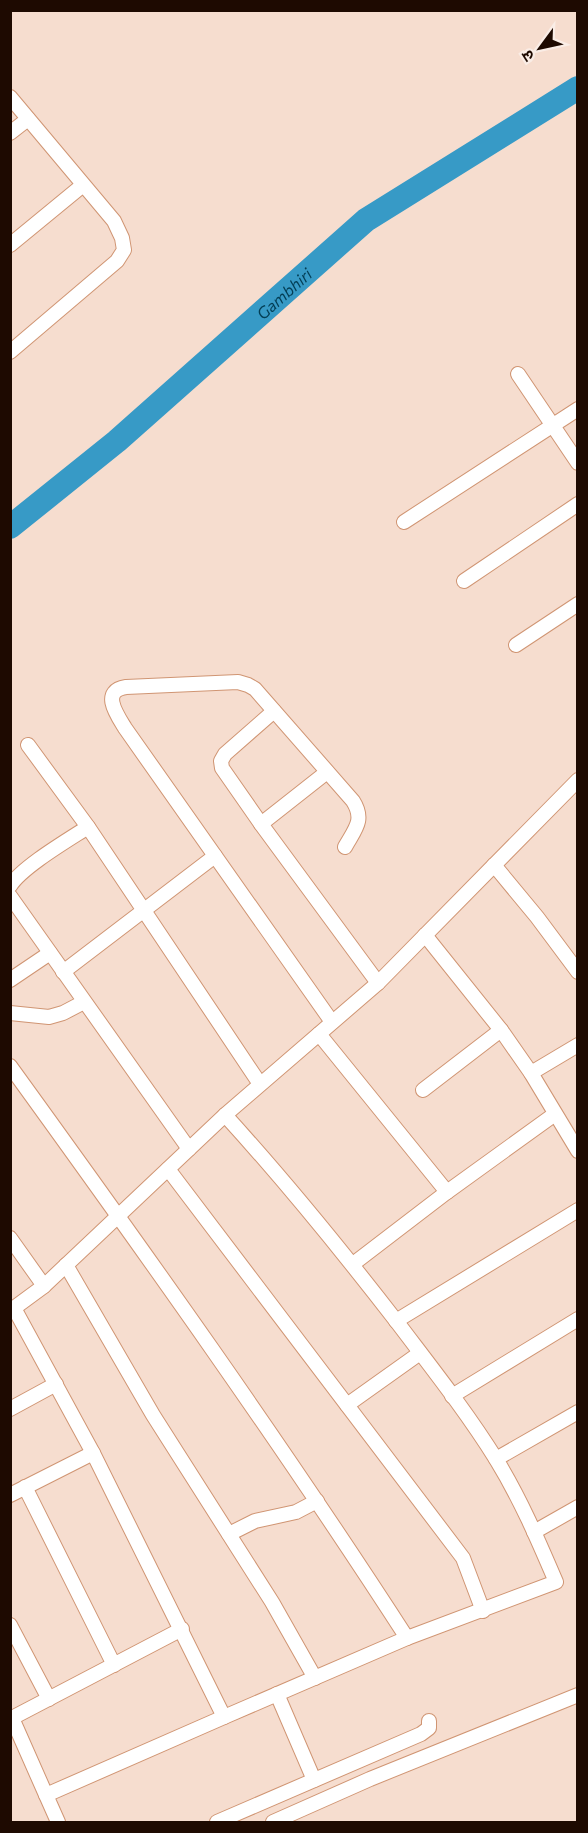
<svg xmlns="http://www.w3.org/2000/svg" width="588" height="1833" viewBox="0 0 588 1833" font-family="Commissioner,'Noto Sans Devanagari',sans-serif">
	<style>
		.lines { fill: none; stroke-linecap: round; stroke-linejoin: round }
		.river { stroke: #379ac6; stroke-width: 24 }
		.street-casing { stroke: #d09573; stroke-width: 16 }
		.street { stroke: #fff; stroke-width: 14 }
		.labels { text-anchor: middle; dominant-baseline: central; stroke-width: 4.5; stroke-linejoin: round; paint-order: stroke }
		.water-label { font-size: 16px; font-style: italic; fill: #033e55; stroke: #faede6 }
	</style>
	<rect width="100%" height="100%" fill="#f6ddcf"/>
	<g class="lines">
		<path class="river" id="s1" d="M10,527L117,441L366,220L578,88"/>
		<defs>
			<g id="street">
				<path d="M10,97L114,221L122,238L124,250L117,261L10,352"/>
				<path d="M10,133L28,119"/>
				<path d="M10,245L83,185"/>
				<path d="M518,374L578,463"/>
				<path d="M404,522L578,409"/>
				<path d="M464,581L578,504"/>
				<path d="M516,645L578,604"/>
				<path d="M274,711L225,754L221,761L222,768L261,824L378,983"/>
				<path d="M28,745L88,827L260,1084"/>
				<path d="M261,824L327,772"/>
				<path d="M494,865L537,917L578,972"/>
				<path d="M10,886C22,867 68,840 88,827"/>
				<path d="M10,896L189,1149"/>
				<path d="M425,935L501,1030L531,1073"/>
				<path d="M63,972L215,856"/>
				<path d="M10,980L50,953"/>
				<path d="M10,1013L49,1017L63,1013L84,1002"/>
				<path d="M332,1022L125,728C117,715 100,691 126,687L238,682L248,685L255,689L353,801C365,820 355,829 345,847"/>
				<path d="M319,1034L447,1192"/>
				<path d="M578,1045L531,1073L578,1151"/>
				<path d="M10,1066C146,1254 281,1443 407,1638"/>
				<path d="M423,1090L501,1030"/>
				<path d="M168,1169L463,1558L483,1611"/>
				<path d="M10,1238L44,1286"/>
				<path d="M353,1264L447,1192L555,1114"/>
				<path d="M66,1265L153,1415L272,1602L315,1678"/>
				<path d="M14,1308L93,1453L224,1717L46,1795L58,1822"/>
				<path d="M10,1311L44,1286L225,1115L378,983L578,780"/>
				<path d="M396,1321L578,1210"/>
				<path d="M452,1396L578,1319"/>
				<path d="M347,1405L420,1353"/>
				<path d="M10,1409L56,1384"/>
				<path d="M496,1459L578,1412"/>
				<path d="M25,1487L114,1665"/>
				<path d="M10,1495L93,1453"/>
				<path d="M534,1532L578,1507"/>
				<path d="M229,1534L255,1521L296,1512L317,1501"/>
				<path d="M10,1625L49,1699"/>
				<path d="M277,1694L314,1780"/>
				<path d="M224,1717L407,1638L556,1582C538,1540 520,1498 496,1459C466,1411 431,1367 397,1322C342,1251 286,1182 225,1115"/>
				<path d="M12,1718L46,1795"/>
				<path d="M10,1719L182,1629"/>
				<path d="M217,1822L421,1734L429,1728V1721"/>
				<path d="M273,1822L370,1779L578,1695"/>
			</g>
		</defs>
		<use href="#street" class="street-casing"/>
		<use href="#street" class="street"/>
	</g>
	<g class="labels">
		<g class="water-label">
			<text stroke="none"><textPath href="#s1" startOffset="360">Gambhiri</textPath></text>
		</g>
	</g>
	<rect width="588" height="1833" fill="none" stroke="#1e0a01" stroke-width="24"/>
	<g transform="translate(540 48) rotate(237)" stroke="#faede6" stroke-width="4.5" paint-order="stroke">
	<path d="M0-4.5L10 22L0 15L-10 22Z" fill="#1e0a01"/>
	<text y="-9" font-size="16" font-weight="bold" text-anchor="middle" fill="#1e0a01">उ</text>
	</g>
</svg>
